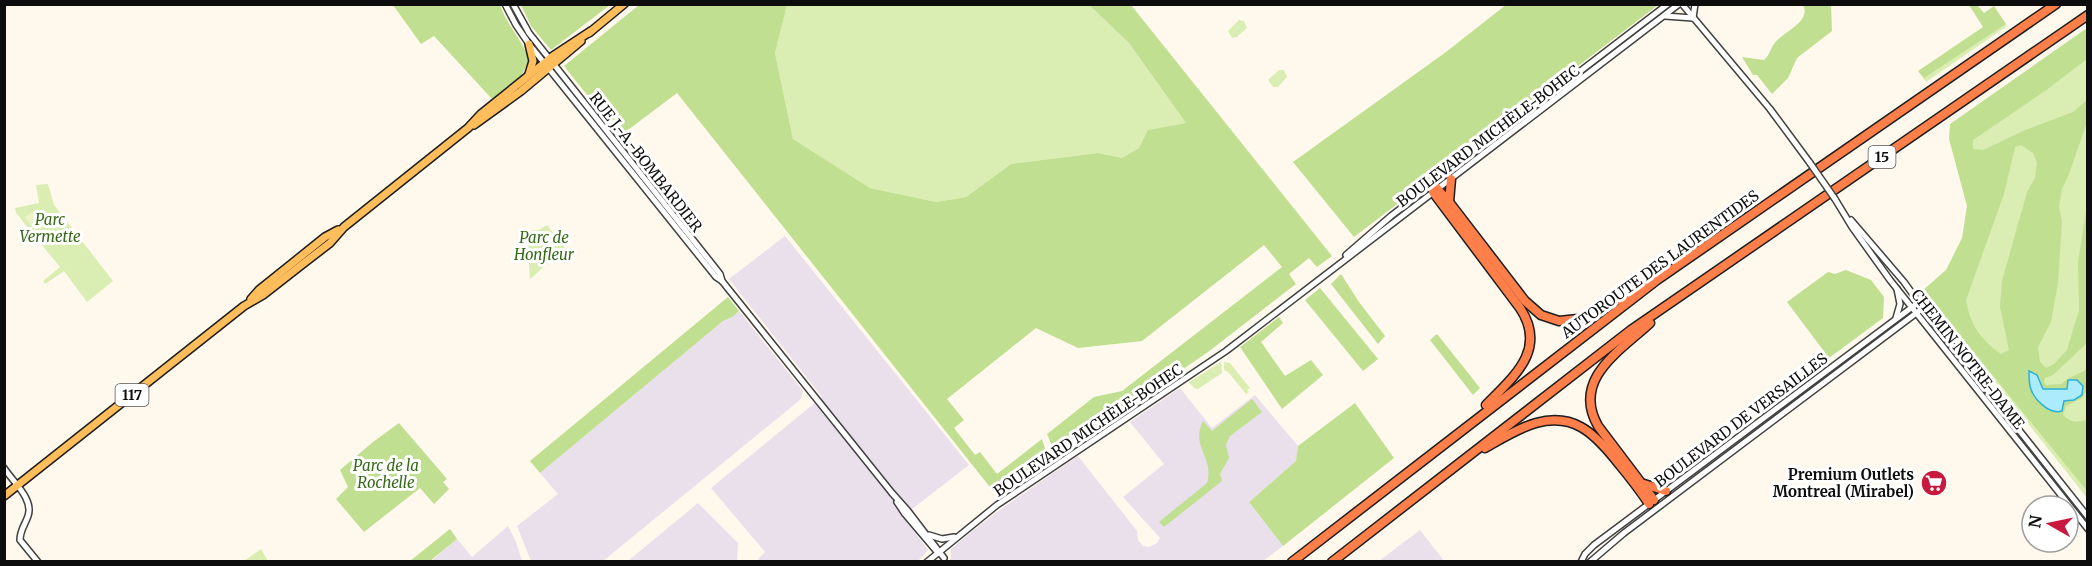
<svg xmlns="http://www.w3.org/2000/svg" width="2092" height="566" viewBox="0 0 2092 566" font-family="Merriweather,serif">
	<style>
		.industrial { fill: #e9e0ec }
		.green { fill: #daedb2 }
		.forest { fill: #c0df90; fill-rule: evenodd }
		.pitch { fill: #ebf3c5 }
		.water { fill: #abebfc; stroke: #2cb0d9; stroke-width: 1.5 }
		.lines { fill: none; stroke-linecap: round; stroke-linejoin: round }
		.tertiary-casing { stroke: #404040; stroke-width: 8 }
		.primary-casing { stroke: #1e1e1e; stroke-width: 10 }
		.motorway-casing { stroke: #1e1e1e; stroke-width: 11 }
		.tertiary { stroke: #fff; stroke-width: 5 }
		.primary { stroke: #ffbd5c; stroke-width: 7 }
		.motorway { stroke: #ff7f4a; stroke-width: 8 }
		.tertiary-bridge-casing { stroke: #404040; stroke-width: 8; stroke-linecap: butt }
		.tertiary-bridge { stroke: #fff; stroke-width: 5 }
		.labels { text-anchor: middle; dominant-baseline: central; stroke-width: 6; stroke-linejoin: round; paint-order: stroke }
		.shield { fill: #fff; stroke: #565656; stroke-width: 1.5 }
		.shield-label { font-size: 14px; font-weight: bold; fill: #0d0d0d }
		.street-label { font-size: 15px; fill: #0d0d0d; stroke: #fff }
		.park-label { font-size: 15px; font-style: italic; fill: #366a17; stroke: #fff }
		.poi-label { font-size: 15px; font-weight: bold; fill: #0d0d0d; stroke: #fff; text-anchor: end }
	</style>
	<rect width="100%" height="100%" fill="#fff8ec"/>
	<g class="industrial">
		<path d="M785,236L969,465L903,516L928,550L918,561H760L758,559L765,552L711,488L822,397L729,279Z"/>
		<path d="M739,311L803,391L801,399L603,561H531L517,526L558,494L540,473L723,321L732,317Z"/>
		<path d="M1180,388L1212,428L1255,395L1298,446L1296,461L1249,502L1283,546L1263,561L948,562L951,558V549L971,532L1004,507L1078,456L1137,531L1138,540L1143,546L1149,547L1157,543L1160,538L1123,497L1164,464L1130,422Z"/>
		<path d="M698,503L738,543L737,561H628Z"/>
		<path d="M508,526L516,542L522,561L430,562L457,539L472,557Z"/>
		<path d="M1420,530L1444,561H1379Z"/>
	</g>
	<g class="green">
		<path d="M787,5H1089L1129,43L1186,123L1149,130L1139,148L1122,158L1098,153L1011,164L966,197L936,202L870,188L793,139L775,53Z"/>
		<path d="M1239,20L1244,21L1247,28L1237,37L1232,38L1228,31Z"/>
		<path d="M2006,24L2007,26L1926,82L1918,71L1924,77Z"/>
		<path d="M2087,33V498L1935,306L1952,291L1978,232L1965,122Z"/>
		<path d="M1279,70H1284L1287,77L1278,87H1273L1268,80Z"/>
		<path d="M48,184L54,205L113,281L87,302L64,271L45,284L43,281L60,267L16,213L15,208L39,203L36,185Z"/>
		<path d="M547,225L565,248L530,279L527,231L539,230Z"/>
		<path d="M1221,362L1222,373L1198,389L1194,388L1189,382Z"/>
		<path d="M1224,362L1230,363L1250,388L1247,390L1249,392L1246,394L1228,372L1224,370Z"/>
		<path d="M261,549L268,561H244Z"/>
	</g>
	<g class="forest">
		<path d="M1507,4L1658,5L1354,237L1293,162L1446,52Z"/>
		<path d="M393,5H500C507,26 524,41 529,61L521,76L492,99L434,36L421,44Z"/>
		<path d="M521,5H610L551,50L531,26Z"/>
		<path d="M639,5H787L775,53L793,139L870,188L936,202L966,197L1011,164L1098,153L1122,158L1139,148L1148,130L1186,123L1129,43L1089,5H1131L1332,256L1317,267L1309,258L1289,274L1296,284L1208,352L1056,456L1047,434L1094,397L1122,391L1282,267L1264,245L1142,341L1078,348L1036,328L947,399L964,420L954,428L975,455L980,452L997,474L1042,439L1049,461L997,496L677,93L620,136L564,66Z"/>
		<path d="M1803,5H1831L1832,31L1797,58L1788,78L1772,94L1757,75H1753L1742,57L1764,60C1770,55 1770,49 1774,44C1782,32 1812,22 1803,5Z"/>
		<path d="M1969,5H1977L1984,13L1994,6L2006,24L1924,78L1918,71L1983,27Z"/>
		<path d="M2087,28V59L2045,91L1973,140V149L1983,150L2023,131L2073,112L2087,100V122L2069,174L2062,189L2059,207L2062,221L2058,283L2051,322L2038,347L2040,362L2046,368L2054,364L2067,350L2079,310L2078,262L2087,206V343L2053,375L2045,378L2044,382L2046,385L2062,384C2068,376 2079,375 2087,369V390L2082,398L2066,406L2063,414C2070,424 2077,422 2087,420V491L1923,290L1946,270L1962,238L1967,206L1949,139L1950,124ZM2021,145L2033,153L2037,163L2035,178L2027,192L2002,281L2000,307L2009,350L2001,354C1981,340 1970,325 1966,300L2004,194L2015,147ZM2037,375L2043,389H2067L2069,380L2074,400L2064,401L2049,411L2044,404Z"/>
		<path d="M1846,270L1871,280L1884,297L1883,318L1829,358L1787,302L1828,272L1835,274Z"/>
		<path d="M1341,274L1359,302L1385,336L1378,344L1331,284Z"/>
		<path d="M1320,288L1378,359L1363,371L1305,300Z"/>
		<path d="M728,297L739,311L732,317L723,321L540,473L530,461Z"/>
		<path d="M1279,317L1283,323L1261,342L1285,376L1311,360L1323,375L1282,409L1240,347Z"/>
		<path d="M1437,334L1480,388L1473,395L1430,340Z"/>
		<path d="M1252,399L1262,412L1230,436L1226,445L1229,458L1220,474L1222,481L1164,527L1159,522L1207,483C1215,458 1190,447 1203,421L1212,431Z"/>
		<path d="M1355,403L1394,458L1283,546L1249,502L1296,461L1298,446Z"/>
		<path d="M399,423L447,479L443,482L449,489L434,504L420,488L364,532L336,499L348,487L340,470L373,442Z"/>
		<path d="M450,529L457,539L430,561H410Z"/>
	</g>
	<path class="pitch" d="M32,212L42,226L35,231L25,217Z"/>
	<path class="water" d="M2029,371L2037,375L2043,389H2067L2068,380H2077L2083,386L2082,395L2074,400L2064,401L2062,411C2049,415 2033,399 2030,386C2029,381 2029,376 2029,371Z"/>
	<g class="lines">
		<defs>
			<g id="tertiary">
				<path d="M505,4L516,25L529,44L716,277L722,281L892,493L908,511L944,558"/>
				<path d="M513,4L529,33L720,274L722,281"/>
				<path d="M1682,4L1770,109L1810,163"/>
				<path d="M1665,16L1693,18"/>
				<path d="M1693,18L1695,4"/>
				<path d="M1835,199L1852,227L1890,280L2088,529"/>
				<path d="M1851,220L1904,282L1930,318L2088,517"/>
				<path d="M1346,255L1391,216L1668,4"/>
				<path d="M1896,318L1900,304L1897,289"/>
				<path d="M4,468C13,482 34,499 28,516C25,525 20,530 20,540L38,562"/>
				<path d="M897,502L905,514L938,553"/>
				<path d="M929,535L942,539L954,537"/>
				<path d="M927,562L997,505L1226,351L1679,4"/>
				<path d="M1581,562L1585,554L1594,545L1919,302"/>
				<path d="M1590,562L1624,533L1923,308"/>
			</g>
			<g id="primary">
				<path d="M589,33L624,4"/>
				<path d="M529,74L533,61L529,44"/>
				<path d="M474,125L521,91L581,41"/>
				<path d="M251,299L259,290L325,237L338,230"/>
				<path d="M4,496L244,306L263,295L304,263L330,243L344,227L468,128L481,114L553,56L591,31"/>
			</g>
			<g id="motorway">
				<path d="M1433,184L1449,202L1525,301L1541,315L1559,321L1578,319L1598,311L1635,291"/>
				<path d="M1433,192L1520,308C1548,350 1513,377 1486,405"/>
				<path d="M1449,202L1451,179"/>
				<path d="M1650,323C1621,350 1571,379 1598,426L1654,500"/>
				<path d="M1485,448C1501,439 1518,428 1536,423C1573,413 1593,432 1615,459C1627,474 1639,488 1649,504"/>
				<path d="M1644,484L1666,491"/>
				<path d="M1292,562L1657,280L2056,4"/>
				<path d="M1332,562L1631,330L2088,15"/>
			</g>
		</defs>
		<use href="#tertiary" class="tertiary-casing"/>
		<use href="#primary" class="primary-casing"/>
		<use href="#motorway" class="motorway-casing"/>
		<use href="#tertiary" class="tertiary"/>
		<use href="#primary" class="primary"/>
		<use href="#motorway" class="motorway"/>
		<defs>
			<path id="tertiary-bridge" d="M1810,163L1835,199"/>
		</defs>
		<use href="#tertiary-bridge" class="tertiary-bridge-casing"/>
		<use href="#tertiary-bridge" class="tertiary-bridge"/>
	</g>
	<defs>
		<symbol id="supermarket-disc" viewBox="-11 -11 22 22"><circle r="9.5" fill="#c9183d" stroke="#fff"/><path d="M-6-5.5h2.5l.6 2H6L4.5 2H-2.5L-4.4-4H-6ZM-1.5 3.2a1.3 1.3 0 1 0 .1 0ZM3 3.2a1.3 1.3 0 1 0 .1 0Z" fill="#fff"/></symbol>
	</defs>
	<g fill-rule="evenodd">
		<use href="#supermarket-disc" x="1919" y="468" width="30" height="30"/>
	</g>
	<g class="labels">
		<g class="shield">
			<rect x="1868.5" y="146" width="27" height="22" rx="4.5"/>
			<rect x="115.5" y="384" width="33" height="22" rx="4.5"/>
		</g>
		<g class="shield-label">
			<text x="1882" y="157">15</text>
			<text x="132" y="395">117</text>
		</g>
		<g class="street-label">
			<text transform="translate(1488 136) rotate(-37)">BOULEVARD MICHÈLE-BOHEC</text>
			<text transform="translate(646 162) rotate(52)">RUE J.-A.-BOMBARDIER</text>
			<text transform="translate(1660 264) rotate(-36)">AUTOROUTE DES LAURENTIDES</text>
			<text transform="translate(1968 359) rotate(52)">CHEMIN NOTRE-DAME</text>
			<text transform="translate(1741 420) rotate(-37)">BOULEVARD DE VERSAILLES</text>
			<text transform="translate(1088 430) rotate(-34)">BOULEVARD MICHÈLE-BOHEC</text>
		</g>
		<g class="park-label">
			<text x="50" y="219">Parc<tspan x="50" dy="17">Vermette</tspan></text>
			<text x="544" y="237">Parc de<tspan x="544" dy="17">Honfleur</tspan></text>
			<text x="386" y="465">Parc de la<tspan x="386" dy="17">Rochelle</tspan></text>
		</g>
		<g class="poi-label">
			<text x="1914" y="474">Premium Outlets<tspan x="1914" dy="17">Montreal (Mirabel)</tspan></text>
		</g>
	</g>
	<rect width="2092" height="566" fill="none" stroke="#0d0d0d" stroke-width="12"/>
	<g transform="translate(2050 524) rotate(279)"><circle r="28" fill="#ffffff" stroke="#9e9e9e" stroke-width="1.5"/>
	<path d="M0-4.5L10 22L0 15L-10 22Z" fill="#c9183d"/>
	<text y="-9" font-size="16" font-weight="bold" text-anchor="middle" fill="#0d0d0d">N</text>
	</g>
</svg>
